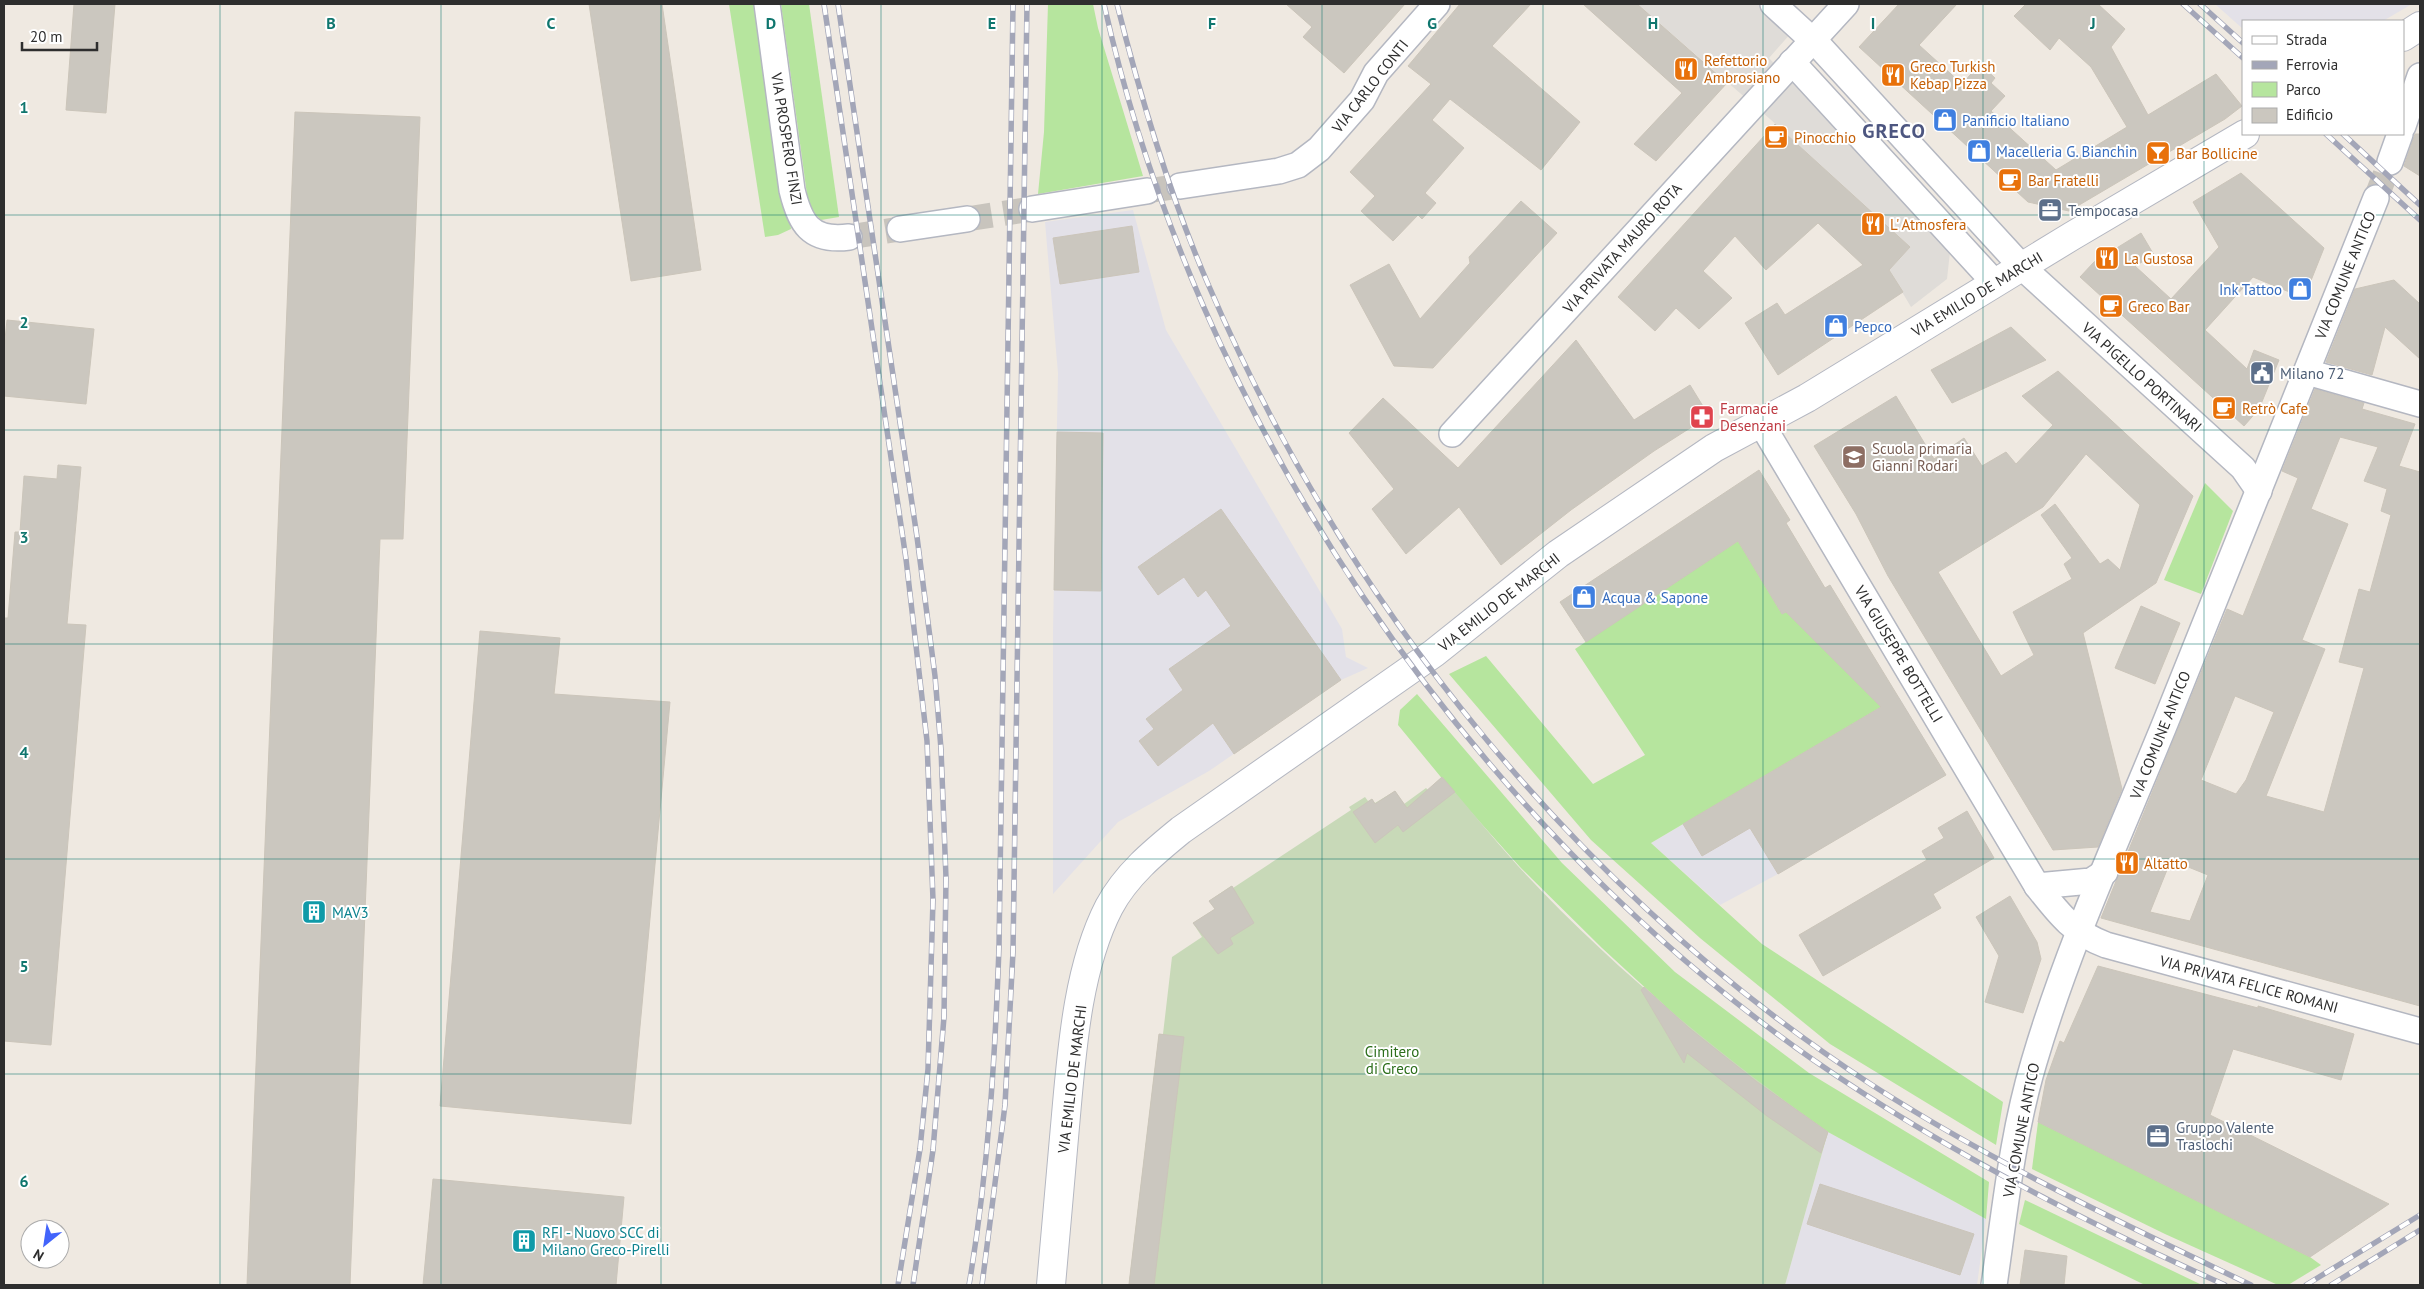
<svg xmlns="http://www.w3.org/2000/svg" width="2424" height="1289" viewBox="0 0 2424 1289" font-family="'PT Sans',sans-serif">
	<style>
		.industrial { fill: #e3e1e8 }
		.green { fill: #b6e59e }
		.cemetery { fill: #c8d9b8 }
		.plaza { fill: #dfdcd8 }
		.building { fill: #cbc7bf; stroke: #cbc5ba; fill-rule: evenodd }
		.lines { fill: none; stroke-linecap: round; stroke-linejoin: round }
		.minor-tunnel { stroke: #c8c4bd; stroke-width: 25; stroke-dasharray: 25 12; stroke-linecap: butt }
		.minor-casing { stroke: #b4b7c1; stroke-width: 28 }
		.tertiary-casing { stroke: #b4b7c1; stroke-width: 30 }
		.minor { stroke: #fff; stroke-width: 25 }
		.tertiary { stroke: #fff; stroke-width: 28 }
		.rail-casing { stroke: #a3a6b8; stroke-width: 5.5 }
		.rail { stroke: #fff; stroke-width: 4; stroke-dasharray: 11; stroke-linecap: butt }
		.grid { fill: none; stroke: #0f766e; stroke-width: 1; stroke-opacity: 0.55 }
		.labels { text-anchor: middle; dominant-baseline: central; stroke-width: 4; stroke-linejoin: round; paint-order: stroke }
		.food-label { font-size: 15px; fill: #c56008; stroke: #fff; text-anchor: start }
		.street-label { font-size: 15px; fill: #2e2e2e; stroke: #fff }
		.shop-label { font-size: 15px; fill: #366cbe; stroke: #fff; text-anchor: start }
		.service-label { font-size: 15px; fill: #4e5e75; stroke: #fff; text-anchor: start }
		.health-label { font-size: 15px; fill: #be3a42; stroke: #fff; text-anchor: start }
		.education-label { font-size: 15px; fill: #785e54; stroke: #fff; text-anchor: start }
		.culture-label { font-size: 15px; fill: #0d838f; stroke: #fff; text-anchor: start }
		.park-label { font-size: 15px; fill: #2c6e1b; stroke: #fff }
		.district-label { font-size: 20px; font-weight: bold; letter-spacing: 1px; fill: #4d5680; stroke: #fff }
		.grid-label { font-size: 16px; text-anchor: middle; font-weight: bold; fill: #0f766e; stroke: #fff; stroke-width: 4; stroke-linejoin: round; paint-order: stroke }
	</style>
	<rect width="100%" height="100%" fill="#efe9e1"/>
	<g class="industrial">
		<path d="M2215,4H2412L2383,21H2243V29Z"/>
		<path d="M1133,210L1166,330L1342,629L1346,657L1368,668L1341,680L1209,771L1118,822L1053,894V631L1058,373L1045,222Z"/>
		<path d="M1899,697L1946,775L1778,874L1720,905L1651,843Z"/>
		<path d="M1828,1132L1986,1219L1977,1285H1785Z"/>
	</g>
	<g class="green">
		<path d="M729,4H760L791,229L778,235L765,237Z"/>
		<path d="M781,4H809L839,217L821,220L813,212L808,202Z"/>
		<path d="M1048,4H1093L1098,28L1143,176L1038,194L1044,132Z"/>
		<path d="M2205,483L2233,511L2201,594L2164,580Z"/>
		<path d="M1738,541L1782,614L1786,612L1881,707L1651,843L1762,944L2003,1102L1996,1145L1830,1044L1700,938L1591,840L1449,674L1486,656L1593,784L1645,755L1575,649Z"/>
		<path d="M1417,694L1562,863L1675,972L1809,1073L1989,1182L1986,1219L1828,1132L1757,1082L1689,1028L1602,948L1520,867L1454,793L1398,725L1400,710Z"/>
		<path d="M2038,1122L2310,1257L2321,1265L2288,1285H2278L2165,1234L2032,1169Z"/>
		<path d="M2025,1200L2202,1285H2145L2019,1224Z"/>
	</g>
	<path class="cemetery" d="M1442,777C1467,806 1492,837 1518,866C1610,966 1717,1053 1828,1132L1785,1285H1133L1129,1283L1159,1034H1163L1172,957L1202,937L1193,923L1215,909L1209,901L1231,886L1233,888L1351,810L1349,807L1365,797L1368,801L1372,799L1375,803L1395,791L1404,804L1426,788L1428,790Z"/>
	<path class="plaza" d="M1637,4H1762L1792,32L1769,58L1950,252L1947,279L1911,307L1889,270L1845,189L1770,119Z"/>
	<g class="building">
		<path d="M74,4H115L106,113L66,110Z"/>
		<path d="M589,4H662L701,270L631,281Z"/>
		<path d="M1286,4H1405L1344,73L1303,37L1312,27Z"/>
		<path d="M1460,4H1531L1492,46L1580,122L1541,170L1450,99L1432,120L1464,148L1425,193L1436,203L1422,219L1418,215L1393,241L1361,211L1375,196L1350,172L1431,84L1408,66Z"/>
		<path d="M1583,4H1637L1727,83L1656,161L1634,144L1682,93Z"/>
		<path d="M1899,4H1957L1919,45L1962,84L1980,64L1995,78L1991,83L2005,96L1991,111L2056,170L2127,127L2091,67L2059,38L2050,50L2014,16L2026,4H2098L2125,29L2111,47L2148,115L2216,74L2242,106L2225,119L2069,211L2028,202L1859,47Z"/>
		<path d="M295,112L420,117L403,539H380L350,1285H247Z"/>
		<path d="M1775,124L1910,247L1889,270L1903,292L1778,375L1745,323L1777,303L1785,315L1863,265L1818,223L1766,270L1735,236L1703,271L1732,298L1699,329L1676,308L1655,331L1618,297Z"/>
		<path d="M2415,134H2420V176L2404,166Z"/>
		<path d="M2241,173L2324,248L2304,298L2253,277L2205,330L2247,369L2254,350L2279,360L2259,409L2244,426L2080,277L2094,262L2141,233L2154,255L2135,266L2171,299L2219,247L2193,202Z"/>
		<path d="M1521,201L1557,233L1433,368L1394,366L1350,285L1389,264L1420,319L1470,263L1469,257Z"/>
		<path d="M1132,226L1139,272L1060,284L1053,238Z"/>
		<path d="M2394,280L2420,304V359L2385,327L2372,375L2326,362L2355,289Z"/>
		<path d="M7,320L94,329L86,404L4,396V349Z"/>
		<path d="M2011,327L2046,360L1952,403L1931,370Z"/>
		<path d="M1576,340L1634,420L1690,385L1709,416L1654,451L1571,510L1501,565L1459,507L1406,554L1372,509L1394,489L1349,433L1383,398L1458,468Z"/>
		<path d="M2058,371L2193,496L2156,583L2083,633L2122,789L2098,847L2053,850L1888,576L1856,514L1814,446L1896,396L1934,459L1964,438L1982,466L2006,452L2016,464L2053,425L2022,396ZM2086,454L2140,505L2120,570L2108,559L2100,564L2055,504L2041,515L2072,558L2064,564L2072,579L2013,612L2034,655L2001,676L1938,572L2043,507Z"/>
		<path d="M2315,389L2364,403L2362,409L2415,424L2399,466L2420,472V1006L2101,918L2227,609L2243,616L2298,478L2282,471ZM2340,437L2378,447L2364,481L2387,489L2381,511L2391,515L2370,592L2359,589L2339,662L2364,668L2324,812L2266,796L2325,649L2302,640L2348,524L2311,509ZM2235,696L2274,712L2246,780L2236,794L2201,780ZM2171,860L2208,875L2190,921L2150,912Z"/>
		<path d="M1057,432L1103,433L1101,591L1054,590Z"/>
		<path d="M58,465L81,467L67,624L86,625L51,1045L4,1041V618H8L15,532H20L24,476L57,479Z"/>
		<path d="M1759,470L1790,520L1786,523L1825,588L1830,585L1946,775L1778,874L1750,828L1702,856L1683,824L1881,707L1786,612L1782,614L1738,541L1586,642L1560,602Z"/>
		<path d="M1221,509L1341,680L1234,754L1213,723L1158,766L1139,741L1154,729L1146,719L1183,690L1169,669L1231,626L1206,590L1198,597L1184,577L1158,595L1138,567Z"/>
		<path d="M2141,606L2180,623L2155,684L2115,668Z"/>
		<path d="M480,631L560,638L554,694L670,702L631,1124L440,1106Z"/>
		<path d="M1442,777L1455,792L1403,832L1398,825L1375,843L1353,812L1372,799L1375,804L1395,791L1407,808Z"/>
		<path d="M1967,811L1994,858L1933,894L1941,908L1823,976L1799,935L1927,860L1922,851L1944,838L1938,828Z"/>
		<path d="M1232,886L1254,923L1230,938L1233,944L1218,954L1193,923L1215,909L1209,901Z"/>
		<path d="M2010,896L2037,942L2041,959L2023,1013L1985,1002L1999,956L1976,917Z"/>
		<path d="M2098,966L2258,1008V1006L2354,1034L2341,1080L2233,1049L2210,1115L2389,1204L2310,1257L2038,1122L2046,1080L2060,1041L2064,1043Z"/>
		<path d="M1644,987L1689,1028L1757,1082L1828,1132L1821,1153L1767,1116L1687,1053L1684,1063L1641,990Z"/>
		<path d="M1159,1034L1184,1037L1154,1285H1142L1129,1284Z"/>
		<path d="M433,1179L624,1197L616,1285H423Z"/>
		<path d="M1820,1184L1974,1234L1960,1275L1807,1224Z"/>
		<path d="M2025,1250L2067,1256L2064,1285H2020Z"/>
	</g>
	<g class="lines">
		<g class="minor-tunnel">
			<path d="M1147,191L1180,186"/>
			<path d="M2376,198L2390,162"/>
			<path d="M967,219L1032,209"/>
			<path d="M849,237L900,229"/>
		</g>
		<defs>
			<g id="minor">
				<path d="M767,4L792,190C800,223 810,242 849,237"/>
				<path d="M1773,4L1821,48L2022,267L2243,468L2259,491"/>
				<path d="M1792,62L1995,283"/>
				<path d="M2403,126L2420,76"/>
				<path d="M2390,162L2400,134"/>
				<path d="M1180,186L1279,171L1298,165L1319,149L1362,100L1376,73L1437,4"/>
				<path d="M1032,209L1147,191"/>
				<path d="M900,229L967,219"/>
				<path d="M2307,372L2420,404"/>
				<path d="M1761,423L2037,886C2059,914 2072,932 2106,945L2420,1031"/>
				<path d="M1452,434L1846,4"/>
				<path d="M2037,886L2091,881L2105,872"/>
				<path d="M1994,1285C2005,1211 2012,1135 2034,1062C2068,946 2120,834 2166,721C2236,547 2306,373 2376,198"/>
			</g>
			<g id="tertiary">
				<path d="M2403,37L2420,26"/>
				<path d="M1051,1285C1056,1228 1061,1172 1066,1115C1072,1048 1078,967 1109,907C1126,875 1154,852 1181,830L1434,653L1558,554L1714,448L1807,398L2072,236L2245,134"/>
			</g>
		</defs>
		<use href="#minor" class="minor-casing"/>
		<use href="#tertiary" class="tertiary-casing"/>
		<use href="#minor" class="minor"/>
		<use href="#tertiary" class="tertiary"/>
		<defs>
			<g id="rail">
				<path d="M824,4L906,559L927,741L933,900L928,1069L920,1149L898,1285"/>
				<path d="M838,4L917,537L935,676L941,749L946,878L944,1017L933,1150L913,1285"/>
				<path d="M1104,4C1196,417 1465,817 1812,1059C1940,1148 2082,1221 2225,1285"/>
				<path d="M1117,4C1141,99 1169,194 1208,284C1346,606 1578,894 1872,1085C1993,1163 2122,1223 2251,1285"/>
				<path d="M2183,4L2243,58"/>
				<path d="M2200,4L2243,43"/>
				<path d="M2326,134L2420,220"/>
				<path d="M2343,134L2420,205"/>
				<path d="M969,1285C988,1173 995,1060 999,947L1013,4"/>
				<path d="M982,1285L1005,1105L1013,952L1027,4"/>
				<path d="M2306,1285L2420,1215"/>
				<path d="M2331,1285L2420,1230"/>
			</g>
		</defs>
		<use href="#rail" class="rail-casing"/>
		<use href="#rail" class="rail"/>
	</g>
	<path class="grid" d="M220,4V1285M441,4V1285M661,4V1285M881,4V1285M1102,4V1285M1322,4V1285M1543,4V1285M1763,4V1285M1983,4V1285M2204,4V1285M4,215H2420M4,430H2420M4,644H2420M4,859H2420M4,1074H2420"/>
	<defs>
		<symbol id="restaurant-square" viewBox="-11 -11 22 22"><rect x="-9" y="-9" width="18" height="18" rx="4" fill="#e8710a" stroke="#fff"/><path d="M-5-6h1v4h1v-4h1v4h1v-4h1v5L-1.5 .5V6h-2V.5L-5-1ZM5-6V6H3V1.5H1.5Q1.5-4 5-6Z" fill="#fff"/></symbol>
		<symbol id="shop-square" viewBox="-11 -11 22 22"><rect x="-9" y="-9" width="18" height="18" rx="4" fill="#3f7fe0" stroke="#fff"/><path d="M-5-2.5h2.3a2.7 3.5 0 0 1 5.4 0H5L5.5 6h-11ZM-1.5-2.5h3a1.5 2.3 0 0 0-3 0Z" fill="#fff"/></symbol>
		<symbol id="cafe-square" viewBox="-11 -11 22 22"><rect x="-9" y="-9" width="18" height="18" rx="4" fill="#e8710a" stroke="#fff"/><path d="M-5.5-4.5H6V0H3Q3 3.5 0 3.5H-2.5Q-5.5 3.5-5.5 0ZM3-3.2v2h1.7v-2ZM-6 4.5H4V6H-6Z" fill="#fff"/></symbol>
		<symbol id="bar-square" viewBox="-11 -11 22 22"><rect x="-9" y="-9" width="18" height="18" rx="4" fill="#e8710a" stroke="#fff"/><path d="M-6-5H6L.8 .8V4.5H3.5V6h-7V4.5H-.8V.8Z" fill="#fff"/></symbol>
		<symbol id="office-square" viewBox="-11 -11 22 22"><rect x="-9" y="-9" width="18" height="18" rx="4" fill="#5c6f8a" stroke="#fff"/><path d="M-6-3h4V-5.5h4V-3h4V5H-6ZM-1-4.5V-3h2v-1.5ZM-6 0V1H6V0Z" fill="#fff"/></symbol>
		<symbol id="civic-square" viewBox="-11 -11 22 22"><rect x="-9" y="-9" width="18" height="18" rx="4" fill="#5c6f8a" stroke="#fff"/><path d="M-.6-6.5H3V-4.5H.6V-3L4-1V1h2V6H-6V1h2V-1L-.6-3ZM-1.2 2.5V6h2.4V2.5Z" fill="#fff"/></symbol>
		<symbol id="pharmacy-square" viewBox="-11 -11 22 22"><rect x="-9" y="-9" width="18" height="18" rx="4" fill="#e0444e" stroke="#fff"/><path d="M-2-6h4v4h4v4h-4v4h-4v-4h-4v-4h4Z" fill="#fff"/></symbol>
		<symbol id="school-square" viewBox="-11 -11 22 22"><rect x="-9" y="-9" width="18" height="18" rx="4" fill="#8d6e63" stroke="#fff"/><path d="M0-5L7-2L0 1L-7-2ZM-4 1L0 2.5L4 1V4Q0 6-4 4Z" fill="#fff"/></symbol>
		<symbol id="building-square" viewBox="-11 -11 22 22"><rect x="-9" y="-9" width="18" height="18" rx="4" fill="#0f9aa8" stroke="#fff"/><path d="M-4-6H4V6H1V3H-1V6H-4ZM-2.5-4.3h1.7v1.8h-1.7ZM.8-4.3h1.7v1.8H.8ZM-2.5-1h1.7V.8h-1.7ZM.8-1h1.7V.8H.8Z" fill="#fff"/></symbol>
	</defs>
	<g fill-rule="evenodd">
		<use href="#restaurant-square" x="1672" y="55" width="28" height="28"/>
		<use href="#restaurant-square" x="1879" y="61" width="28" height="28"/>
		<use href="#shop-square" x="1931" y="106" width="28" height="28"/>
		<use href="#cafe-square" x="1762" y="123" width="28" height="28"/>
		<use href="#shop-square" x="1965" y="137" width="28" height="28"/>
		<use href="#bar-square" x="2144" y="139" width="28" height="28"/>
		<use href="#cafe-square" x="1996" y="166" width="28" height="28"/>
		<use href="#office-square" x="2036" y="196" width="28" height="28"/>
		<use href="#restaurant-square" x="1859" y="210" width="28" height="28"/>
		<use href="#restaurant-square" x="2093" y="244" width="28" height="28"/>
		<use href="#shop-square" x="2286" y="275" width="28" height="28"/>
		<use href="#cafe-square" x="2097" y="292" width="28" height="28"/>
		<use href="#shop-square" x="1822" y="312" width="28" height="28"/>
		<use href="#civic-square" x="2248" y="359" width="28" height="28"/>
		<use href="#cafe-square" x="2210" y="394" width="28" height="28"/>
		<use href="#pharmacy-square" x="1688" y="403" width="28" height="28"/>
		<use href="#school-square" x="1840" y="443" width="28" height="28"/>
		<use href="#shop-square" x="1570" y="583" width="28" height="28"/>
		<use href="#restaurant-square" x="2113" y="849" width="28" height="28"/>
		<use href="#building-square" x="300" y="898" width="28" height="28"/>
		<use href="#office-square" x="2144" y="1122" width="28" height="28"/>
		<use href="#building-square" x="510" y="1227" width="28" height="28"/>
	</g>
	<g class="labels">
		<g class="food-label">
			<text x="1704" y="60">Refettorio<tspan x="1704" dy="17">Ambrosiano</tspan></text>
			<text x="1910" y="66">Greco Turkish<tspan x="1910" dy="17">Kebap Pizza</tspan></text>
			<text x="1794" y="137">Pinocchio</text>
			<text x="2176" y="153">Bar Bollicine</text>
			<text x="2028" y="180">Bar Fratelli</text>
			<text x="1890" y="224">L' Atmosfera</text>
			<text x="2124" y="258">La Gustosa</text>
			<text x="2128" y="306">Greco Bar</text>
			<text x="2242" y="408">Retrò Cafe</text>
			<text x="2144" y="863">Altatto</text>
		</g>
		<g class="street-label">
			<text transform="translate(1370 86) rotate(-52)">VIA CARLO CONTI</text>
			<text transform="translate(787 139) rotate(81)">VIA PROSPERO FINZI</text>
			<text transform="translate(1622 248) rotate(-48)">VIA PRIVATA MAURO ROTA</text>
			<text transform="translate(2345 275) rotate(-68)">VIA COMUNE ANTICO</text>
			<text transform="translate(1977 294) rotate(-31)">VIA EMILIO DE MARCHI</text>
			<text transform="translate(2142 377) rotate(42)">VIA PIGELLO PORTINARI</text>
			<text transform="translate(1499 602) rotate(-38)">VIA EMILIO DE MARCHI</text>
			<text transform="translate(1899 654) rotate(59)">VIA GIUSEPPE BOTTELLI</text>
			<text transform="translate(2160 735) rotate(-68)">VIA COMUNE ANTICO</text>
			<text transform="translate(2249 984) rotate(15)">VIA PRIVATA FELICE ROMANI</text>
			<text transform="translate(1072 1079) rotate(-83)">VIA EMILIO DE MARCHI</text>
			<text transform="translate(2021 1130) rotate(-79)">VIA COMUNE ANTICO</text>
		</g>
		<g class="shop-label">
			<text x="1962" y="120">Panificio Italiano</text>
			<text x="1996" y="151">Macelleria G. Bianchin</text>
			<text x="2282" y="289" text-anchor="end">Ink Tattoo</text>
			<text x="1854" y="326">Pepco</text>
			<text x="1602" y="597">Acqua &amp; Sapone</text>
		</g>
		<g class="service-label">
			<text x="2068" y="210">Tempocasa</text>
			<text x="2280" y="373">Milano 72</text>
			<text x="2176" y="1127">Gruppo Valente<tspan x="2176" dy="17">Traslochi</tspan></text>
		</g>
		<g class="health-label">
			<text x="1720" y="408">Farmacie<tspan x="1720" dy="17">Desenzani</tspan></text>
		</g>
		<g class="education-label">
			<text x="1872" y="448">Scuola primaria<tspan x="1872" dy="17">Gianni Rodari</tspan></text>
		</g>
		<g class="culture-label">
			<text x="332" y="912">MAV3</text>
			<text x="542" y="1232">RFI - Nuovo SCC di<tspan x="542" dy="17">Milano Greco-Pirelli</tspan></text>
		</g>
		<g class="park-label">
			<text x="1392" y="1051">Cimitero<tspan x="1392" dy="17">di Greco</tspan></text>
		</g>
		<g class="district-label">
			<text x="1894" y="131">GRECO</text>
		</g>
	</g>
	<g class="grid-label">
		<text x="331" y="29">B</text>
		<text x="551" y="29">C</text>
		<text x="771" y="29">D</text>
		<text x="992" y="29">E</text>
		<text x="1212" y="29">F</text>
		<text x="1432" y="29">G</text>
		<text x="1653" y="29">H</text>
		<text x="1873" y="29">I</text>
		<text x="2093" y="29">J</text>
		<text x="24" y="113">1</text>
		<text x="24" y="328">2</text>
		<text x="24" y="543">3</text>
		<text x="24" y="758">4</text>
		<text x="24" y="972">5</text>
		<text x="24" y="1187">6</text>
	</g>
	<rect width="2424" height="1289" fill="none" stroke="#2e2e2e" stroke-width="10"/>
	<rect x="2242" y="20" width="162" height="115" fill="#ffffff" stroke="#ababab"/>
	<rect x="2252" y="36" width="25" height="8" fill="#ffffff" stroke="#ababab"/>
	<text x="2286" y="45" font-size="15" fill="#2e2e2e">Strada</text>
	<rect x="2252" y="61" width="25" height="8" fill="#a3a6b8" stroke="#ababab"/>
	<text x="2286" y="70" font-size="15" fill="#2e2e2e">Ferrovia</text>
	<rect x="2252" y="82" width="25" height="15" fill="#b6e59e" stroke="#ababab"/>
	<text x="2286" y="95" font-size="15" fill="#2e2e2e">Parco</text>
	<rect x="2252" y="108" width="25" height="15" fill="#cbc7bf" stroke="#ababab"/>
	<text x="2286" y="120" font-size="15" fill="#2e2e2e">Edificio</text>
	<g transform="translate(45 1244) rotate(210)"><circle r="24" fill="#ffffff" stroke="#ababab"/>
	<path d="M0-4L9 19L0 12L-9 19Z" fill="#4264fb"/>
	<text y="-8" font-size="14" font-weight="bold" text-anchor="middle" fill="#2e2e2e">N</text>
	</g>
	<path d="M22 42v8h75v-8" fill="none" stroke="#2e2e2e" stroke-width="2.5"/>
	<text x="30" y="42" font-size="15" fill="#2e2e2e" stroke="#ffffff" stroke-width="4" paint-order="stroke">20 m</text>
</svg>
